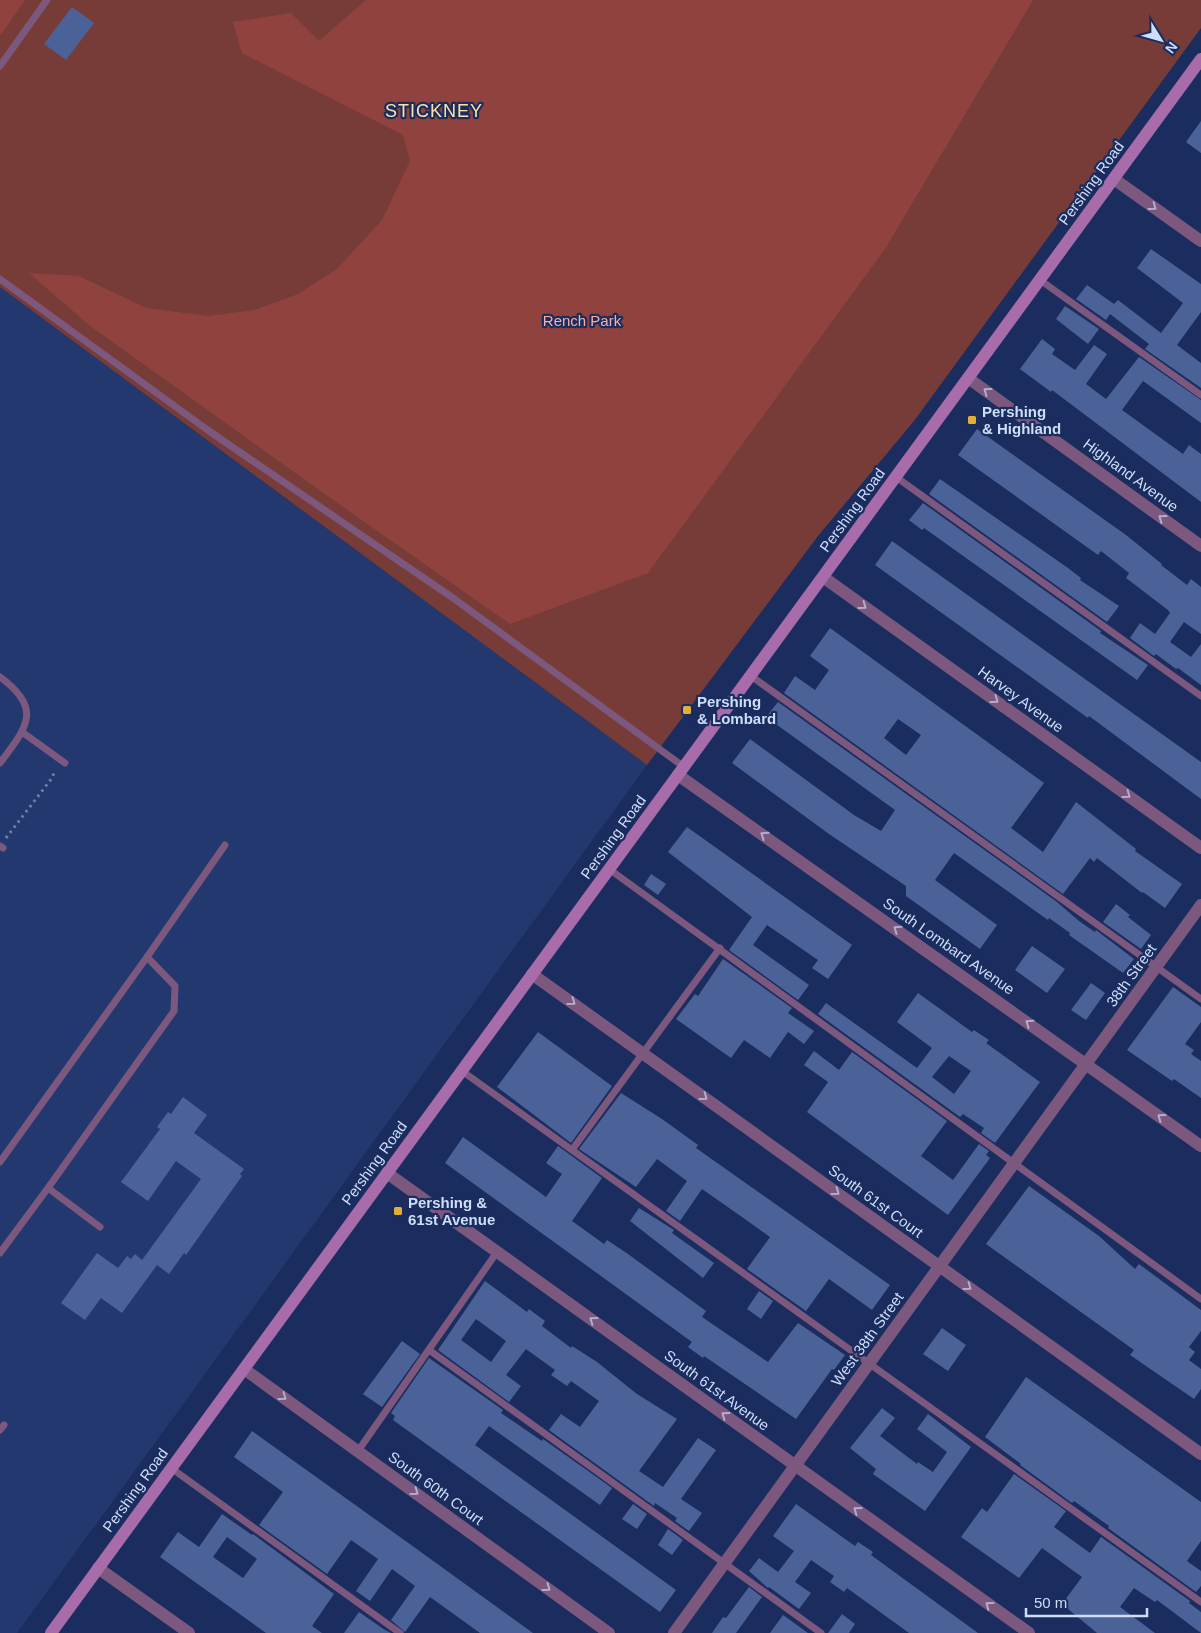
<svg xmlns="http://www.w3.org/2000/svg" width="1201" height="1633" viewBox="0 0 1201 1633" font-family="Helvetica,sans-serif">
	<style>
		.built { fill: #22386f }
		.green { fill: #773c38 }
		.forest { fill: #90433e }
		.building { fill: #4b6298; fill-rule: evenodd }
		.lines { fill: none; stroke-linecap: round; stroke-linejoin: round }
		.path { stroke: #6e7fa7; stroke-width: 3; stroke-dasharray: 2.5 4; stroke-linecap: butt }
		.service { stroke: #7d587e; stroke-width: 7 }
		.minor { stroke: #7d587e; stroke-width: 12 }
		.tertiary { stroke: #7d587e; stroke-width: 12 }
		.secondary { stroke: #a76ca9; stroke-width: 12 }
		.oneway { stroke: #b2aecf }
		.poi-dot { fill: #e1af34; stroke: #1a2d5e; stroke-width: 2 }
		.labels { text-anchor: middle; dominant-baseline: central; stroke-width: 4.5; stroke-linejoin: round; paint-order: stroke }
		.street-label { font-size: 15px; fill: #ceddfb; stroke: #1a2d5e }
		.park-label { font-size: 15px; fill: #f3afa8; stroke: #1a2d5e }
		.poi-label { font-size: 15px; font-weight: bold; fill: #ceddfb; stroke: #1a2d5e; text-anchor: start }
		.quarter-label { font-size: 18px; letter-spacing: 1px; fill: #fce1a7; stroke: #1a2d5e }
	</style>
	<rect width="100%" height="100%" fill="#1a2d5e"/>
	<path class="built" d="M0,287L647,765L17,1633H0Z"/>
	<path class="green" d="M0,0H1201V28L914,421L818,536L647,765L0,287Z"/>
	<g class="forest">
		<path d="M0,0H25L0,36Z"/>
		<path d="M366,0H1033L885,249L648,573L510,624L312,485L89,325L29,273L79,276L146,308L208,316L255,310L298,294L337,269L382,220L410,161L403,135L242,53L233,22L291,13L319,41Z"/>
	</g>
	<g class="building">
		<path d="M72,7L94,23L66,60L44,44Z"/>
		<path d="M1201,121V153L1186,142Z"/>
		<path d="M1151,249L1201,284V312L1177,345L1201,363V388L1145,349L1149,344L1110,314L1106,320L1076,299L1087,285L1114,304L1118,300L1161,333L1183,303L1137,268Z"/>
		<path d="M1065,306L1099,329L1088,344L1056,319Z"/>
		<path d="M1042,339L1055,349L1052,354L1075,370L1094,345L1107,354L1086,384L1106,399L1139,357L1201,400V423L1143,381L1122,410L1183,454L1189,445L1201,454V502L1052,390L1051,392L1020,369Z"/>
		<path d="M977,429L1126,535L1162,564L1161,565L1187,585L1191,579L1201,587V634L1184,622L1170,642L1191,657L1201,644V685L1178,668L1176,669L1156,654L1154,656L1130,638L1140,623L1155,634L1170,613L1168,610L1126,578L1129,573L1101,551L1098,555L958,455Z"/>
		<path d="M940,479L1068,568L1081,578L1080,580L1119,606L1107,622L929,494Z"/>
		<path d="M923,503L1101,631L1100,633L1148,665L1137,680L924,528L922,530L909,520Z"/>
		<path d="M892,541L1201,762V799L1089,716L1088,718L875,565Z"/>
		<path d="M830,628L1044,783L1011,828L1043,852L1076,802L1136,849L1135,851L1182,884L1165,908L1143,892L1142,893L1097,858L1094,862L1090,858L1063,894L784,693L795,676L815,690L829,670L810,656ZM898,719L921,735L906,755L884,738Z"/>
		<path d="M778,702L1057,902L1079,921L1095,932L1096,930L1134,959L1123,973L1069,935L1070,933L1049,918L1048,920L954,853L935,880L997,925L980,949L906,896V886L829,834L732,763L750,739L854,815L881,831L895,810L766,717Z"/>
		<path d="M687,827L852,945L828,979L812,968L818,960L767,925L753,945L809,985L798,1000L729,950L752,917L668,852Z"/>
		<path d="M651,874L666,884L658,895L644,885Z"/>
		<path d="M1116,904L1130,915L1128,917L1151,935L1141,949L1103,922Z"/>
		<path d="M1032,946L1065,969L1047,993L1015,970Z"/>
		<path d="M723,959L792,1008L788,1013L814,1031L804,1044L788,1032L770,1058L744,1040L731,1058L676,1019L695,994L698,996Z"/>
		<path d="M1091,983L1105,993L1086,1020L1071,1010Z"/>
		<path d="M1173,987L1201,1007V1022L1185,1044L1194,1050L1191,1054L1201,1061V1098L1174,1079L1172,1081L1127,1050Z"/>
		<path d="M918,993L972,1032L974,1030L989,1040L986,1043L1040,1082L995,1143L981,1133L984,1128L963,1114L960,1117L818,1014L826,1003L917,1068L932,1048L897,1022ZM949,1056L971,1071L954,1094L932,1077Z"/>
		<path d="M538,1032L612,1086L571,1143L497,1087Z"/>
		<path d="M814,1051L839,1070L852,1052L947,1121L921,1156L953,1180L979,1144L989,1151L986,1155L990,1158L948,1215L807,1112L828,1082L804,1065Z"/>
		<path d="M621,1093L662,1119L698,1145L696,1148L890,1285L872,1310L829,1279L806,1311L747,1269L770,1237L742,1217L702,1189L680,1221L666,1211L687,1181L657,1159L636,1187L579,1149Z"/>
		<path d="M183,1097L207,1115L194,1133L244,1169L240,1174L242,1176L186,1255L184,1253L169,1274L157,1265L122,1313L101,1298L85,1320L61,1303L97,1253L118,1268L127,1256L131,1259L135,1254L142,1260L201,1179L176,1161L148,1201L121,1182L160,1129L157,1127L168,1112L171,1114Z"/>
		<path d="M463,1137L546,1197L562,1174L546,1163L558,1146L602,1178L572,1221L604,1244L607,1240L628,1254L706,1311L702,1317L768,1362L798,1323L845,1355L834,1370L832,1369L796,1419L704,1356L703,1358L688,1347L692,1342L445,1163Z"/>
		<path d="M1029,1186L1099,1236L1135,1269L1139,1264L1201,1310V1331L1189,1347L1195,1352L1189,1360L1201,1369V1389L1194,1399L1130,1355L1134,1350L986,1244Z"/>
		<path d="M639,1208L674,1230L672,1233L714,1263L703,1278L630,1221Z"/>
		<path d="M485,1281L527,1312L529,1309L545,1321L542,1326L571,1348L572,1346L597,1362L637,1394L677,1419L639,1471L663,1487L698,1438L716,1450L681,1499L702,1513L689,1531L675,1521L677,1518L655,1503L654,1506L549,1430L561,1414L580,1427L599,1401L571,1381L567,1386L551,1375L555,1370L526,1349L506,1375L521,1386L509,1402L438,1350ZM476,1319L506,1341L491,1362L461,1340Z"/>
		<path d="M759,1291L773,1301L761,1319L747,1309Z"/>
		<path d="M942,1328L966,1345L948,1371L923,1354Z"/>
		<path d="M402,1341L420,1354L382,1407L363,1394Z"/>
		<path d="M429,1358L503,1410L501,1413L542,1441L543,1439L612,1488L600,1505L489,1426L475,1445L676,1590L660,1612L393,1420L395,1416L391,1413Z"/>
		<path d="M1026,1377L1201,1502V1541L1187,1561L1201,1571V1586L1196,1592L1108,1528L1109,1526L1074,1501L1072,1503L1020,1465L1021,1464L985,1437Z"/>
		<path d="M882,1408L895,1418L880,1436L917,1464L918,1462L933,1472L947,1452L917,1429L928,1414L971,1447L925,1511L873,1474L876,1469L850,1448Z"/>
		<path d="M252,1431L414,1547L533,1633H480L430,1597L405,1632L391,1620L415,1586L392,1569L370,1601L356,1591L378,1559L351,1540L327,1574L259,1525L283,1492L234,1457Z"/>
		<path d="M1014,1474L1066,1511L1054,1527L1090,1553L1101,1537L1190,1601L1189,1603L1201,1612V1633L1157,1600L1155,1602L1134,1588L1120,1607L1155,1633H1097L1062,1604L1082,1577L1042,1548L1019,1578L961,1537L982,1508L987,1512Z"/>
		<path d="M633,1504L647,1514L637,1529L622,1519Z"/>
		<path d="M796,1504L855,1546L858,1542L873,1552L871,1555L978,1633H909L847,1588L844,1592L830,1582L834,1576L811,1560L795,1582L811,1593L799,1609L769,1587L768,1588L749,1571L759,1558L778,1572L794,1551L773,1536Z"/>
		<path d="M222,1514L252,1535L253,1534L334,1594L312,1626L322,1633H266L160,1557L178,1532L199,1547ZM227,1537L257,1559L243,1578L213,1557Z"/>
		<path d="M668,1529L683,1540L672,1555L658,1545Z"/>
		<path d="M749,1587L762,1597L736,1633H712L723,1617L726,1618Z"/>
		<path d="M359,1612L385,1630L391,1633H344Z"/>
		<path d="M842,1614L855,1624L849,1633H828Z"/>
		<path d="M783,1615L808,1633H770Z"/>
	</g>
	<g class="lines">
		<path class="path" d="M6,838L52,778L55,770"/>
		<g class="service">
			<path d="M0,66L47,0"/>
			<path d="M0,279L209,431L453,598L684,767"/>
			<path d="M1040,280L1201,395"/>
			<path d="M896,477L1201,696"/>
			<path d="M751,676L1201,999"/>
			<path d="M0,677C44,709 26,728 0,763"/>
			<path d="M22,732L65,763"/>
			<path d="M0,846L3,848"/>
			<path d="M609,869L1201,1299"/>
			<path d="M147,957L225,845"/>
			<path d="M462,1071L1201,1602"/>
			<path d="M572,1150L720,948"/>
			<path d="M0,1162L147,957L175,986L174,1011L48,1188"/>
			<path d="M0,1253L48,1188L100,1227"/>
			<path d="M429,1350L821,1633"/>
			<path d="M0,1430L4,1425"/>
			<path d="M358,1451L497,1252"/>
			<path d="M171,1468L400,1633"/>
		</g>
		<g class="minor">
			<path d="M1114,179L1201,241"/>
			<path d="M968,378L1201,546"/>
			<path d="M823,577L1201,848"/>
			<path d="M678,775L1201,1146"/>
			<path d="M532,974L1201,1454"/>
			<path d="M387,1173L1029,1633"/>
			<path d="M244,1369L609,1633"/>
			<path d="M674,1633L1201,905"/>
		</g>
		<path class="tertiary" d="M98,1568L189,1633"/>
		<path class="secondary" d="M51,1633L1201,59"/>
	</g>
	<defs><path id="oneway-chevron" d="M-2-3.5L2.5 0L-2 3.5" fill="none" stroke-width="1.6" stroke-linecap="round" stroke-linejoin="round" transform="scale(1.25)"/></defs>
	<g class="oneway">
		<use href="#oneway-chevron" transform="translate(1153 207) rotate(36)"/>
		<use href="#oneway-chevron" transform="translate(987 391) rotate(-144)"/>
		<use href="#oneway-chevron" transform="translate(1162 518) rotate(-144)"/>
		<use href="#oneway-chevron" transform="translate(863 606) rotate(36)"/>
		<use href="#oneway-chevron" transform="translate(995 700) rotate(36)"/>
		<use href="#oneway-chevron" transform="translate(1127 795) rotate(36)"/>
		<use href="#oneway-chevron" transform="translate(764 835) rotate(-145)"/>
		<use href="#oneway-chevron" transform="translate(897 929) rotate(-145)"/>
		<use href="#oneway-chevron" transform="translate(572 1002) rotate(36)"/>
		<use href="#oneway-chevron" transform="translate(1029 1023) rotate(-145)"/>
		<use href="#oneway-chevron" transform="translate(704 1097) rotate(36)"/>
		<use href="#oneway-chevron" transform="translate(1161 1117) rotate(-144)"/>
		<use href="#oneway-chevron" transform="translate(836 1192) rotate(36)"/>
		<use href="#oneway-chevron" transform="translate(968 1287) rotate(36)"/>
		<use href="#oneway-chevron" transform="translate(593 1320) rotate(-144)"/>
		<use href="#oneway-chevron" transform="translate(283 1397) rotate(36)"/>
		<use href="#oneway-chevron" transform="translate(725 1415) rotate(-144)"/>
		<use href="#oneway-chevron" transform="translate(415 1492) rotate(36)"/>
		<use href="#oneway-chevron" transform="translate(857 1510) rotate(-144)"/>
		<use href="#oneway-chevron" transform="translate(547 1588) rotate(36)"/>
		<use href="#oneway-chevron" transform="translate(989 1605) rotate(-144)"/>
	</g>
	<g class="poi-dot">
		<rect x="967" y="415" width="10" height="10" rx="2.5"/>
		<rect x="682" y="705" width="10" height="10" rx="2.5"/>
		<rect x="393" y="1206" width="10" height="10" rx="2.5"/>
	</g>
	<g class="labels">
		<g class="street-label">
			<text transform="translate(1091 183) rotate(-54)">Pershing Road</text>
			<text transform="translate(1131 475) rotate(36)">Highland Avenue</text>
			<text transform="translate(852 510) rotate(-54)">Pershing Road</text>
			<text transform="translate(1021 699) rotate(36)">Harvey Avenue</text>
			<text transform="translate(613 837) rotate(-54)">Pershing Road</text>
			<text transform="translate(949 946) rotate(35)">South Lombard Avenue</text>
			<text transform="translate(1131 975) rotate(-54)">38th Street</text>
			<text transform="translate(374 1163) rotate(-54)">Pershing Road</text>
			<text transform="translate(876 1201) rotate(36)">South 61st Court</text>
			<text transform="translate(867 1339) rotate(-54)">West 38th Street</text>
			<text transform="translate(717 1390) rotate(36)">South 61st Avenue</text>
			<text transform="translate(436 1488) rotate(36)">South 60th Court</text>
			<text transform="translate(135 1490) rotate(-54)">Pershing Road</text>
		</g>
		<g class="park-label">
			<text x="582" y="320">Rench Park</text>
		</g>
		<g class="poi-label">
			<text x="982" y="411">Pershing<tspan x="982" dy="17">&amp; Highland</tspan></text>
			<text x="697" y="701">Pershing<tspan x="697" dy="17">&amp; Lombard</tspan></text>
			<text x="408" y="1202">Pershing &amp;<tspan x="408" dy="17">61st Avenue</tspan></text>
		</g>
		<g class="quarter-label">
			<text x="434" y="111">STICKNEY</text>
		</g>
	</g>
	<g transform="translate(1161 40) rotate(127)" stroke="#1a2d5e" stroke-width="4" paint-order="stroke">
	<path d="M0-4L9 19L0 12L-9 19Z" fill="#ceddfb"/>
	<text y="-8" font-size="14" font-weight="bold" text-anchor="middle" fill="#ceddfb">N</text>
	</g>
	<path d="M1026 1608v8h121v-8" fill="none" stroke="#ceddfb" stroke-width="2.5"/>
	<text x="1034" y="1608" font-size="15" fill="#ceddfb" stroke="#1a2d5e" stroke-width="4" paint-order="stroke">50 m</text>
</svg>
